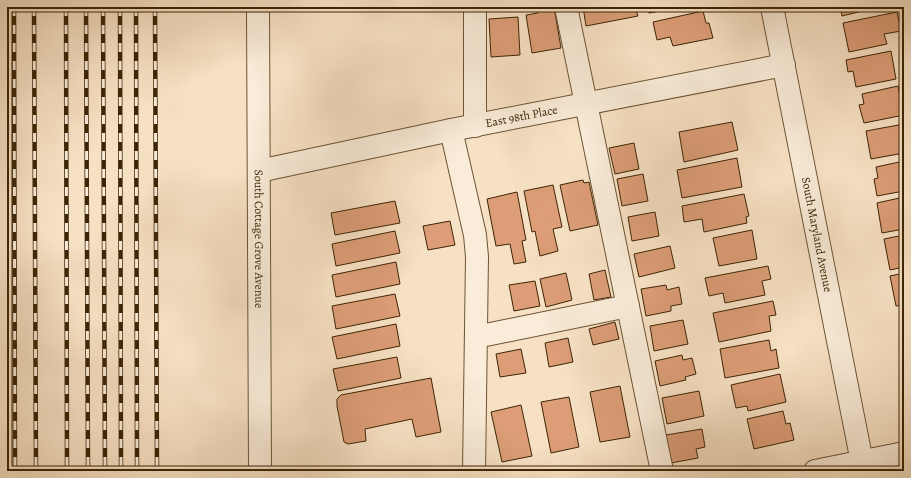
<svg xmlns="http://www.w3.org/2000/svg" width="911" height="478" viewBox="0 0 911 478" font-family="Alegreya,serif">
	<style>
		.building { fill: #dc9d77; stroke: #3c2504 }
		.lines { fill: none; stroke-linecap: round; stroke-linejoin: round }
		.minor-casing { stroke: #6b5434; stroke-width: 24 }
		.minor { stroke: #faecd9; stroke-width: 22 }
		.rail-casing { stroke: #3c2504; stroke-width: 4.5 }
		.rail { stroke: #faecd9; stroke-width: 3; stroke-dasharray: 9; stroke-linecap: butt }
		.labels { text-anchor: middle; dominant-baseline: central; stroke-width: 4; stroke-linejoin: round; paint-order: stroke }
		.street-label { font-size: 12px; fill: #3c2504; stroke: #faecd9 }
	</style>
	<rect width="100%" height="100%" fill="#f7e1c4"/>
	<filter id="stains"><feTurbulence type="fractalNoise" baseFrequency=".005" numOctaves="4"/><feColorMatrix values="0 0 0 0 .2 0 0 0 0 .09 0 0 0 0 .02 0 0 0 .5 -.17"/></filter>
	<radialGradient id="worn" r=".72"><stop offset=".6" stop-color="#630" stop-opacity="0"/><stop offset="1" stop-color="#630" stop-opacity=".3"/></radialGradient>
	<g class="building">
		<path d="M537,7H554L561,48L532,53L526,15L538,13Z"/>
		<path d="M583,7H635L638,16L586,26Z"/>
		<path d="M648,7H682L649,13Z"/>
		<path d="M840,7H879L842,16Z"/>
		<path d="M703,11L706,23H709L713,38L673,46L670,37L657,40L653,22Z"/>
		<path d="M897,12L901,31L884,34L887,44L849,52L843,23Z"/>
		<path d="M518,17L520,55L491,57L489,19Z"/>
		<path d="M891,51L896,79L856,87L853,71L848,72L846,60Z"/>
		<path d="M898,86L904,115L864,123L859,105L864,104L862,94Z"/>
		<path d="M732,122L738,150L684,162L679,132Z"/>
		<path d="M904,124V153L871,159L866,131Z"/>
		<path d="M634,143L639,169L615,174L609,148Z"/>
		<path d="M737,158L742,187L682,198L677,170Z"/>
		<path d="M904,161V191L877,196L874,179L878,178L876,167Z"/>
		<path d="M643,174L648,201L622,206L617,179Z"/>
		<path d="M583,180L584,183L589,182L598,225L570,231L560,185Z"/>
		<path d="M553,185L562,227L553,229L558,251L540,256L535,231L532,232L524,191Z"/>
		<path d="M517,192L526,240L522,241L526,262L514,264L510,244L496,246L487,199Z"/>
		<path d="M744,194L749,216L746,217L747,223L704,232L702,219L684,222L682,206Z"/>
		<path d="M904,197V229L882,233L877,203Z"/>
		<path d="M395,201L400,223L335,235L331,213Z"/>
		<path d="M655,212L659,236L632,241L628,217Z"/>
		<path d="M450,221L455,245L428,250L423,226Z"/>
		<path d="M752,230L757,259L719,266L713,238Z"/>
		<path d="M395,231L400,253L336,266L332,244Z"/>
		<path d="M904,235V267L890,270L884,239Z"/>
		<path d="M670,246L675,268L639,277L634,254Z"/>
		<path d="M396,262L400,284L336,297L332,275Z"/>
		<path d="M768,266L771,279L762,281L765,295L725,303L723,293L709,296L705,278Z"/>
		<path d="M605,270L611,297L594,300L589,274Z"/>
		<path d="M566,273L572,300L546,307L540,279Z"/>
		<path d="M904,273V305L896,306L890,276Z"/>
		<path d="M535,281L540,306L514,311L509,285Z"/>
		<path d="M666,285L667,290L679,287L682,304L671,306V311L646,316L641,289Z"/>
		<path d="M395,294L400,316L336,329L332,306Z"/>
		<path d="M773,301L776,315L769,316L771,331L719,342L713,313Z"/>
		<path d="M683,320L688,344L654,351L650,326Z"/>
		<path d="M615,322L619,339L593,345L589,329Z"/>
		<path d="M396,324L400,346L337,359L332,337Z"/>
		<path d="M568,338L573,362L549,367L545,343Z"/>
		<path d="M769,340L771,351L776,349L779,368L725,378L720,349Z"/>
		<path d="M521,349L526,373L500,377L496,354Z"/>
		<path d="M682,355L683,360L692,358L696,374L685,377L686,380L660,386L655,361Z"/>
		<path d="M397,357L401,378L338,391L333,369Z"/>
		<path d="M780,374L786,402L748,411L747,406L736,408L731,385Z"/>
		<path d="M431,378L441,432L416,437L412,419L365,429L366,441L348,444L344,442L337,406V399L341,395Z"/>
		<path d="M620,386L630,437L600,442L590,392Z"/>
		<path d="M699,391L704,416L667,424L662,398Z"/>
		<path d="M569,397L579,447L551,453L541,402Z"/>
		<path d="M521,405L532,456L502,462L491,412Z"/>
		<path d="M783,411L786,424L790,423L794,440L754,449L747,419Z"/>
		<path d="M702,429L705,447L696,449L698,458L671,463L666,435Z"/>
	</g>
	<g class="lines">
		<defs>
			<g id="minor">
				<path id="s1" d="M258,7L260,471"/>
				<path d="M566,7L662,471"/>
				<path id="s2" d="M772,7L862,462"/>
				<path d="M475,126V7"/>
				<path d="M451,130L475,235L477,257L474,471"/>
				<path id="s3" d="M259,171L451,130L784,65"/>
				<path d="M476,337L628,306"/>
				<path d="M815,471L904,453"/>
			</g>
		</defs>
		<use href="#minor" class="minor-casing"/>
		<use href="#minor" class="minor"/>
		<defs>
			<g id="rail">
				<path d="M14,7L15,471"/>
				<path d="M34,7L36,471"/>
				<path d="M66,7L67,471"/>
				<path d="M86,7L88,471"/>
				<path d="M103,7L105,471"/>
				<path d="M120,7L121,471"/>
				<path d="M136,7L137,471"/>
				<path d="M155,7L157,471"/>
			</g>
		</defs>
		<use href="#rail" class="rail-casing"/>
		<use href="#rail" class="rail"/>
	</g>
	<g class="labels">
		<g class="street-label">
			<text stroke="none"><textPath href="#s3" startOffset="268">East 98th Place</textPath></text>
			<text stroke="none"><textPath href="#s2" startOffset="232">South Maryland Avenue</textPath></text>
			<text stroke="none"><textPath href="#s1" startOffset="232">South Cottage Grove Avenue</textPath></text>
		</g>
	</g>
	<rect width="911" height="478" fill="none" stroke="#f7e1c4" stroke-width="24"/>
	<rect x="8" y="8" width="895" height="462" fill="none" stroke="#3c2504" stroke-width="2"/>
	<rect x="12" y="12" width="887" height="454" fill="none" stroke="#3c2504"/>
	<rect width="100%" height="100%" filter="url(#stains)"/>
	<rect width="100%" height="100%" fill="url(#worn)"/>
</svg>
